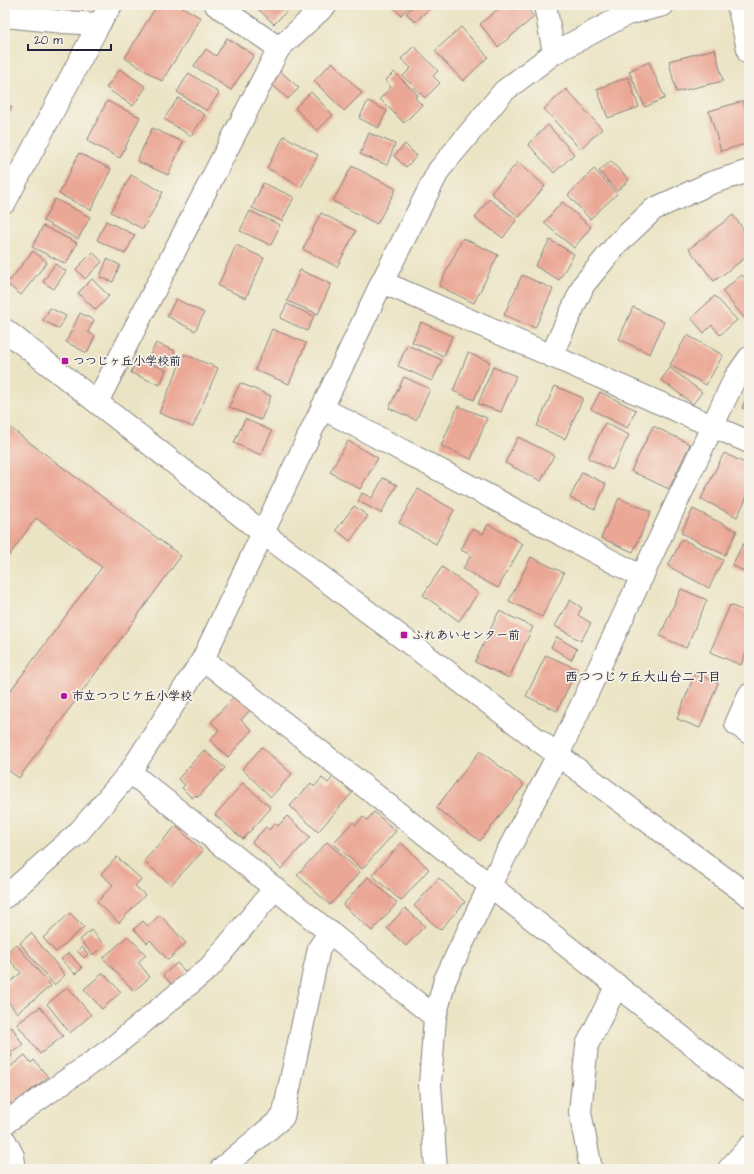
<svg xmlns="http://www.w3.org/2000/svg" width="754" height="1174" viewBox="0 0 754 1174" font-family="'Architects Daughter','Klee One',sans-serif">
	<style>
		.building { fill: #eba795 }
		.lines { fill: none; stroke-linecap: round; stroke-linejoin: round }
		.street-casing { stroke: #868380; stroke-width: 24 }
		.secondary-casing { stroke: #868380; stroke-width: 24 }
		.street { stroke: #fff; stroke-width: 22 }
		.secondary { stroke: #fff; stroke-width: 22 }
		.poi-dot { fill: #b5179e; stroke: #f7f3e8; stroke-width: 1.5 }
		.labels { text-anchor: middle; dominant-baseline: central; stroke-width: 3.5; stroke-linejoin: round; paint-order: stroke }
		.poi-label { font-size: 12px; font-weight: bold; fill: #22223b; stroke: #f7f3e8; text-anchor: start }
		.neighbourhood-label { font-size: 13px; font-weight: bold; fill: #22223b; stroke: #f7f3e8 }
	</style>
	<rect width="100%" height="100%" fill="#f7f3e8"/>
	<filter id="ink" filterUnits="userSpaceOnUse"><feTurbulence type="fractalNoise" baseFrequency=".025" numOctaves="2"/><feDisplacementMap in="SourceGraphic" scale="8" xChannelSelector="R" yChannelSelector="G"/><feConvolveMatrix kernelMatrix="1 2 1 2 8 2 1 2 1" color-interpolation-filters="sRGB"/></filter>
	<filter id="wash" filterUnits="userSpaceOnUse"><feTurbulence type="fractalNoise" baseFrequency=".012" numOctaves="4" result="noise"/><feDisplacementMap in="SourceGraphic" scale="16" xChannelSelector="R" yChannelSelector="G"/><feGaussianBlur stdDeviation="0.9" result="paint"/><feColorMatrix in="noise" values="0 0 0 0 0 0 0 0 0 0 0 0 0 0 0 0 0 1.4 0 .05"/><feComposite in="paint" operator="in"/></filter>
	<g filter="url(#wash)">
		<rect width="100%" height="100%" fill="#ebe4c4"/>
		<g id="blocks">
			<g class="building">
				<path d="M157,5H179L201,18L162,81L125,58Z"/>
				<path d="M261,5H293L274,24L257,8Z"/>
				<path d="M391,5H411L401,15Z"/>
				<path d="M414,5H433L415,22L406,13Z"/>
				<path d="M503,5H524L534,17L498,47L480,24Z"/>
				<path d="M461,27L488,57L463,81L435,51Z"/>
				<path d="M227,38L254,55L231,90L194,66L206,49L216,56Z"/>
				<path d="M414,46L438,71L433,76L440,83L425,98L403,76L411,68L401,59Z"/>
				<path d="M715,49L723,81L676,92L669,61Z"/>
				<path d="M332,62L362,93L344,111L314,81Z"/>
				<path d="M649,62L665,98L645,107L629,71Z"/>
				<path d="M120,69L146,87L133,106L106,88Z"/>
				<path d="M280,71L299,88L288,99L269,82Z"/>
				<path d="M394,72L418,95L415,98L422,105L404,123L380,99L391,87L385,81Z"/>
				<path d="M189,73L219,93L207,111L177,92Z"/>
				<path d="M628,77L639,107L608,118L597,89Z"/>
				<path d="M566,89L602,129L580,149L544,109Z"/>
				<path d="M311,92L333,115L317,131L295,108Z"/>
				<path d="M178,98L205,115L191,136L164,119Z"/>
				<path d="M107,101L140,117L120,158L87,141Z"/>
				<path d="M368,101L387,111L378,128L359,118Z"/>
				<path d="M743,101L749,121V143L721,151L709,111Z"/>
				<path d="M5,104L12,107L5,120Z"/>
				<path d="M548,125L574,154L554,173L528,144Z"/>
				<path d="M152,128L183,142L168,175L137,161Z"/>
				<path d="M369,133L395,144L387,165L360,154Z"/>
				<path d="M284,136L318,155L301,187L267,168Z"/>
				<path d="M405,144L417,156L406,167L394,156Z"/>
				<path d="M79,153L111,169L91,210L59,194Z"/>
				<path d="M611,161L629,180L617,191L599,171Z"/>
				<path d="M518,162L545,186L519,217L491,193Z"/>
				<path d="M352,166L396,189L377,224L333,201Z"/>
				<path d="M594,169L617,194L590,219L568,195Z"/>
				<path d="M131,175L163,192L143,229L111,212Z"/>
				<path d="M263,183L294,197L282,221L252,208Z"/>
				<path d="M55,199L90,217L78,239L43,221Z"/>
				<path d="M489,199L517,219L503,238L475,218Z"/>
				<path d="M562,202L591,227L574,248L544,223Z"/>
				<path d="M250,211L280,225L271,245L240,231Z"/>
				<path d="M321,213L356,231L337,267L303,249Z"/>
				<path d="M733,215L749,237V255L714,281L689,249Z"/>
				<path d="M106,221L135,235L125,254L97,240Z"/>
				<path d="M43,226L77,243L66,264L32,247Z"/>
				<path d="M463,238L498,255L474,303L439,286Z"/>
				<path d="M550,240L574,254L559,280L535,266Z"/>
				<path d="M236,245L264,258L246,298L218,286Z"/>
				<path d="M33,251L47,262L21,295L7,284Z"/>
				<path d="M93,252L102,262L85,279L76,269Z"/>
				<path d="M107,259L120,265L113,282L100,277Z"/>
				<path d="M55,264L66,271L54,289L43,282Z"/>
				<path d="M300,270L331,284L318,314L287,301Z"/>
				<path d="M522,275L553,289L535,328L504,315Z"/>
				<path d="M742,275L749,283V317L746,320L722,291Z"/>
				<path d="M92,279L109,296L96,310L78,293Z"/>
				<path d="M715,296L737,320L720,335L712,325L704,333L691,318Z"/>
				<path d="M176,299L204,313L195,331L167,316Z"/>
				<path d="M287,304L314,316L307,331L280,318Z"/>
				<path d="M633,307L664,322L650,354L619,339Z"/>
				<path d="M50,308L66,316L59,329L43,320Z"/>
				<path d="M80,313L94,320L88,332L95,336L87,353L66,342Z"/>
				<path d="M421,322L452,336L444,356L412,342Z"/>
				<path d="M272,329L306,343L289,384L255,370Z"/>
				<path d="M687,335L723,355L706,385L670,365Z"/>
				<path d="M156,343L175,351L168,366L149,357Z"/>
				<path d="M407,345L442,360L432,381L398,366Z"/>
				<path d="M468,353L490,362L474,400L453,391Z"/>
				<path d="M184,354L218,368L193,427L159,413Z"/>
				<path d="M137,357L166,370L160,385L131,373Z"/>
				<path d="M493,367L516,376L501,412L478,404Z"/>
				<path d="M670,368L702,392L693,404L661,380Z"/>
				<path d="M404,377L430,389L416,420L389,408Z"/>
				<path d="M240,383L271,396L261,420L229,407Z"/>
				<path d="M555,386L583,398L565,439L537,426Z"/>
				<path d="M749,391V411L742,408Z"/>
				<path d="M600,392L636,410L627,428L591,409Z"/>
				<path d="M458,406L487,418L471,459L441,446Z"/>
				<path d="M245,419L272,431L261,455L234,443Z"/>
				<path d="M605,423L629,435L612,470L588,458Z"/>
				<path d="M5,424L181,556L19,778L5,768V698L102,567L36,518L5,561Z"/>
				<path d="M653,426L690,444L669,489L631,471Z"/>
				<path d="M518,437L554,455L541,481L505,463Z"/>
				<path d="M348,441L378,458L360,489L330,472Z"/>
				<path d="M724,453L749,465V493L737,517L701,499Z"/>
				<path d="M582,472L606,484L595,509L570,498Z"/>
				<path d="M383,478L397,485L381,513L358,501L362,493L372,498Z"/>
				<path d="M418,489L454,510L436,544L399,523Z"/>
				<path d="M619,498L651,512L633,552L601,538Z"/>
				<path d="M354,506L368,516L350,541L336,530Z"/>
				<path d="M693,509L737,531L725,555L681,533Z"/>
				<path d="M488,524L523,544L498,588L463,569L471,555L461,550L472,529L483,534Z"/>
				<path d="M682,539L723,560L709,588L668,566Z"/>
				<path d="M743,544L749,547V574L732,565Z"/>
				<path d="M531,557L564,573L542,617L509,601Z"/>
				<path d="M442,567L478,593L459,621L423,595Z"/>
				<path d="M681,589L707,600L686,648L660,636Z"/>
				<path d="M570,600L582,608L578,615L591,623L581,641L555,626Z"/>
				<path d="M730,605L749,613V646L741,665L710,652Z"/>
				<path d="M499,611L533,627L509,678L475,662Z"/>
				<path d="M557,637L577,649L571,660L551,647Z"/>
				<path d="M546,655L577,669L557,711L526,696Z"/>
				<path d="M695,673L718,683L700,728L677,719Z"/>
				<path d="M236,694L252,708L241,720L252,730L228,757L210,740L219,730L211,722Z"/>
				<path d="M262,747L292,774L271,797L242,769Z"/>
				<path d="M204,750L225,768L198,797L196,795L192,798L182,788L185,785L178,779Z"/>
				<path d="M480,751L524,785L480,841L436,808Z"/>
				<path d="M334,776L352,793L318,832L290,806L311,783L314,787L322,778L328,783Z"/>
				<path d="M243,783L271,808L243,839L215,815Z"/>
				<path d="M374,812L396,831L362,869L333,843L353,822L356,825L363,817L367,820Z"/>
				<path d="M287,816L310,837L281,869L252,842L266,827L269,830L275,823L278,826Z"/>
				<path d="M176,826L203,851L171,885L144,861Z"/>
				<path d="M327,842L360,872L330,905L297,875Z"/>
				<path d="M401,843L429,869L401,901L372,875Z"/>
				<path d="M117,857L141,879L135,886L145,895L119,923L97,902L113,885L101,874Z"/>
				<path d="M368,877L397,903L372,931L343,905Z"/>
				<path d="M439,878L465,902L440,930L414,906Z"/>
				<path d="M405,908L425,926L406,946L387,928Z"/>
				<path d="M70,913L84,927L56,952L43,938Z"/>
				<path d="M160,915L186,943L168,960L150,940L147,943L134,929L143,921L148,926Z"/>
				<path d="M91,930L104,944L93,955L80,940Z"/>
				<path d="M31,933L65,975L54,985L20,943Z"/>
				<path d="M128,936L146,955L138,962L150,977L134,991L103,958Z"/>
				<path d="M16,944L51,986L17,1013L5,998V986L21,973L5,954Z"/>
				<path d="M82,947L88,954L84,958L77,951Z"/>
				<path d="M69,953L82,968L75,974L61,959Z"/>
				<path d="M177,963L186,972L172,985L163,975Z"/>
				<path d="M103,973L121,992L102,1009L84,989Z"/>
				<path d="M68,987L91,1015L70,1033L47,1004Z"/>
				<path d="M40,1007L63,1036L40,1054L17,1024Z"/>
				<path d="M12,1027L23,1045L10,1053L12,1056L5,1061V1032Z"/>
				<path d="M25,1055L31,1063L34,1060L48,1077L12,1105L5,1096V1075L8,1072L6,1070Z"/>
			</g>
		</g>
	</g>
	<g filter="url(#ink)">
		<use href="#blocks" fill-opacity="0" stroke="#868380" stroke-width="1"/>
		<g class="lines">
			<defs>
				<g id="street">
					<path d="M216,5L279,48"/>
					<path d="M545,5L554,53"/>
					<path d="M738,5L749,53"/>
					<path d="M5,16L63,22L99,24"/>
					<path d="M5,202L99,24L111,5"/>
					<path d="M382,282L749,442"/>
					<path d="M551,356L584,284L618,243L654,209L711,183L749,171"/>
					<path d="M97,402L279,48L326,5"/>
					<path d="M322,408L642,577"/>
					<path d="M203,659L749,1090"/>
					<path d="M749,695L736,724L749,733"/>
					<path d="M130,772L435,1017"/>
					<path d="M5,1123L111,1049L210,967L275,888"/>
					<path d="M5,1141L13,1156L15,1169"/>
					<path d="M221,1169L283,1117L319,948L330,932"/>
					<path d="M436,1169L430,1084L435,1017L445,980L490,885L558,755L735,378L749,358"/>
					<path d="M591,1169L580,1112L587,1045L617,985"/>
					<path d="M729,1169L749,1147"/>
				</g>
				<g id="secondary">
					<path d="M5,330L263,533L558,755L749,896"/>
					<path d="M5,897L78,833L130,772L203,659L382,282L439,170L504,91L554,53L627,14L663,5"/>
				</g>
			</defs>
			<use href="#street" class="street-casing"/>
			<use href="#secondary" class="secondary-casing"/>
			<use href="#street" class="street"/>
			<use href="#secondary" class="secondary"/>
		</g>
	</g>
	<g class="poi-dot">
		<rect x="61" y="357" width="8" height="8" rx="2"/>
		<rect x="400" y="631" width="8" height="8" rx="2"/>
		<circle cx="64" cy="696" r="4"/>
	</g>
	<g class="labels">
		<g class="poi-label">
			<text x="73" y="361">つつじヶ丘小学校前</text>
			<text x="412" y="635">ふれあいセンター前</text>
			<text x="72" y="696">市立つつじケ丘小学校</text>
		</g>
		<g class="neighbourhood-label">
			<text x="643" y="677">西つつじケ丘大山台二丁目</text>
		</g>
	</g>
	<rect width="754" height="1174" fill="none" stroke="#f7f3e8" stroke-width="20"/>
	<path d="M28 44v6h83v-6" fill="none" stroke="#22223b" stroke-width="2"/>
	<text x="34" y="44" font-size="12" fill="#22223b" stroke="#f7f3e8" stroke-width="3" paint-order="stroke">20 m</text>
</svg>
